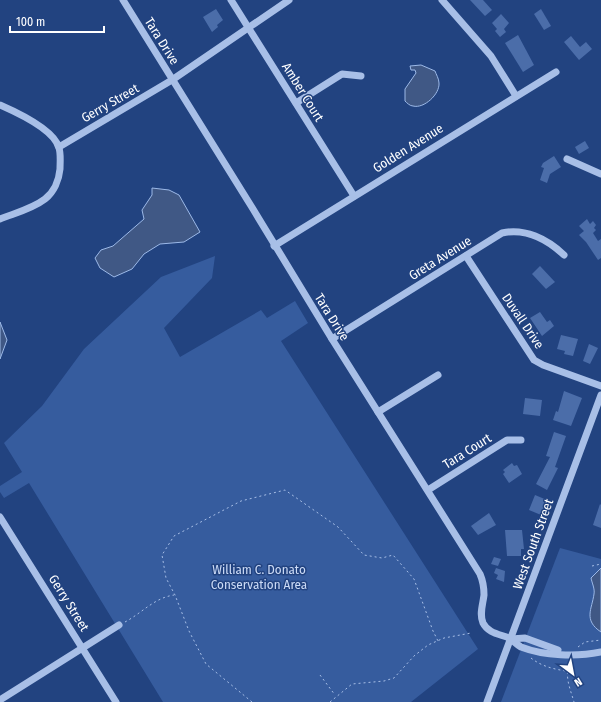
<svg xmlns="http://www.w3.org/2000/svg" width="601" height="702" viewBox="0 0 601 702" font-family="'Fira Sans Condensed',sans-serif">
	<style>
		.green { fill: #365c9e }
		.water { fill: #405885; stroke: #9cb9e8 }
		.building { fill: #4b6da9 }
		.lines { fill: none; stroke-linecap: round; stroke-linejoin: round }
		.path { stroke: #a8bfe7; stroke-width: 1; stroke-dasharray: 2 3; stroke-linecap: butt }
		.minor { stroke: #a8bfe7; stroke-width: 7 }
		.labels { text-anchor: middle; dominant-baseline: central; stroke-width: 3; stroke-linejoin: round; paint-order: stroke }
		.street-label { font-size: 13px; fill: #fff; stroke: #224380 }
		.park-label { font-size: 13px; fill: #ccdbf6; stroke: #224380 }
	</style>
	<rect width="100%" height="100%" fill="#224380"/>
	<g class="green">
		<path d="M215,256L212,278L164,328L180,357L261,310L267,318L295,301L308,323L281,341L478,649L411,702H163L29,483L4,498L0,492V486L22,472L4,443L42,406L84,349L161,277Z"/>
		<path d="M560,548L601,559V702H501Z"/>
	</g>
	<g class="water">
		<path d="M421,65L435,71C436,74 439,79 439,83C440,94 424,109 413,106C410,106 407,103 405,101V89L416,73L415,70H411L410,66Z"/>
		<path d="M152,188L169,190L179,195L200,232L184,242L160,244L144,254L132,269L114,277L100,268L95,258L101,250L113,246L144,219L142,210L152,195Z"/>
		<path d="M0,322L7,340L0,359Z"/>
		<path d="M601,568V632C583,620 592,609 594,594C595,589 592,583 591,578Z"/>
	</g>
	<g class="building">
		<path d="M470,0H483L492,10L485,16Z"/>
		<path d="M216,9L223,20L217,25L218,27L212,32L203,17Z"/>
		<path d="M541,9L551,26L544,30L534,14Z"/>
		<path d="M501,14L509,23L504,29L506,32L500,37L495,31L497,29L492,23Z"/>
		<path d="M518,35L534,65L523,72L505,43Z"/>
		<path d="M571,36L580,47L586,42L592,49L579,60L564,42Z"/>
		<path d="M585,141L589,148L579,154L575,147Z"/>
		<path d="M554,156L561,167L550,174L547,183L540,180L544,168L541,167L543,163Z"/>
		<path d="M587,219L590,224L593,221L596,225L594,228L596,230L593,233L598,241L601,239V258L598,260L586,242L579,235L584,231L579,226Z"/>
		<path d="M540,266L555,282L546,289L532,274Z"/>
		<path d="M540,312L547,322L550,320L554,326L542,336L530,318Z"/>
		<path d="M561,335L578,339L573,356L564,354L565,351L557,349Z"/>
		<path d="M589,344L598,348L590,364L583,361Z"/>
		<path d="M564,391L582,398L571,426L553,420L556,411L558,412Z"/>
		<path d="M525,398L542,400L540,416L523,414Z"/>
		<path d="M554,432L566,436L555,467L558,468L547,490L536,484L550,457L546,456Z"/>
		<path d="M512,463L514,466L517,465L522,474L509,483L503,474L505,472L503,470Z"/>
		<path d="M535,495L547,500L541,515L529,510Z"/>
		<path d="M600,504L601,505V528L593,525Z"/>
		<path d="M489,513L496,525L478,535L471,526Z"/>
		<path d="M505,530H522L524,549H521V556H507Z"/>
		<path d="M494,557L501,559L498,566L491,564Z"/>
		<path d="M496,568L505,571L504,582L496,579L498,575L494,573Z"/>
	</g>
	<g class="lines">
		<g class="path">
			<path d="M592,566L601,564"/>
			<path d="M125,622C142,613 154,598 174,595"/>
			<path d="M578,647L585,642L601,640"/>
			<path d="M531,658C541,666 553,669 566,671"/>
			<path d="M570,662C564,676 570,688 574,702"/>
			<path d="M320,675L335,695"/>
			<path d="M252,702L206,664L189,631L175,595L166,578L162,555L174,536L241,501L285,490L338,527L364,555L382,558L393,555L414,579L433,631L438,641"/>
			<path d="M330,702L352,684L384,681L394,678L414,656L428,645L444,638L471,633"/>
		</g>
		<g class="minor">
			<path d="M123,0L253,209L332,339L480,574C483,581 484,588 484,595C483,604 479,614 483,623C488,633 499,634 509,638C513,640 517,645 521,647C544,656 577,657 601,652"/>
			<path d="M231,0L354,196"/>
			<path d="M442,0L491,56L516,96"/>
			<path d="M296,103L342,74L361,76"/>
			<path d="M0,105C16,112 54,129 59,148C61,154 60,163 60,169C59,180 54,192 45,199C32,209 15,213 0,219"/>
			<path d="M59,147L172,80L289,0"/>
			<path d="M567,159L601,174"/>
			<path d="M274,246L556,72"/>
			<path d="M466,256L534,360L543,365L601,386"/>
			<path d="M332,339L502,233C525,228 547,239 564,255"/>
			<path d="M378,412L438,375"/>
			<path d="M428,490L507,440H521"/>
			<path d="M0,517L116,702"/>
			<path d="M511,639L525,638L558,650"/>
			<path d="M0,700L119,625"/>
			<path d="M487,702L601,395"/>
		</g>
	</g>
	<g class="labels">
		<g class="street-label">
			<text transform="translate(162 41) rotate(58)">Tara Drive</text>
			<text transform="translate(303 92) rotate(58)">Amber Court</text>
			<text transform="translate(110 103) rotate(-30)">Gerry Street</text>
			<text transform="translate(408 148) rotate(-32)">Golden Avenue</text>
			<text transform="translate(440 258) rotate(-32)">Greta Avenue</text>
			<text transform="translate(332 317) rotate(58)">Tara Drive</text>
			<text transform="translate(523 321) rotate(56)">Duvall Drive</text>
			<text transform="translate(467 451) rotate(-32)">Tara Court</text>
			<text transform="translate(533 544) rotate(-70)">West South Street</text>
			<text transform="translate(69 603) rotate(58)">Gerry Street</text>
		</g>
		<g class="park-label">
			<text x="259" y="569">William C. Donato<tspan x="259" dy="15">Conservation Area</tspan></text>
		</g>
	</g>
	<g transform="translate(573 674) rotate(148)" stroke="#224380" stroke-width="3" paint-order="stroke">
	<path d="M0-3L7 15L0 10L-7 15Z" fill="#ffffff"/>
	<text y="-6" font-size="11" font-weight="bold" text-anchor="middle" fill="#ffffff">N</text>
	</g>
	<path d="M10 26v6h94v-6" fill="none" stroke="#ffffff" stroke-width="2"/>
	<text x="16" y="26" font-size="12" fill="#ffffff" stroke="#224380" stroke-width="3" paint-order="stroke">100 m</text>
</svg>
